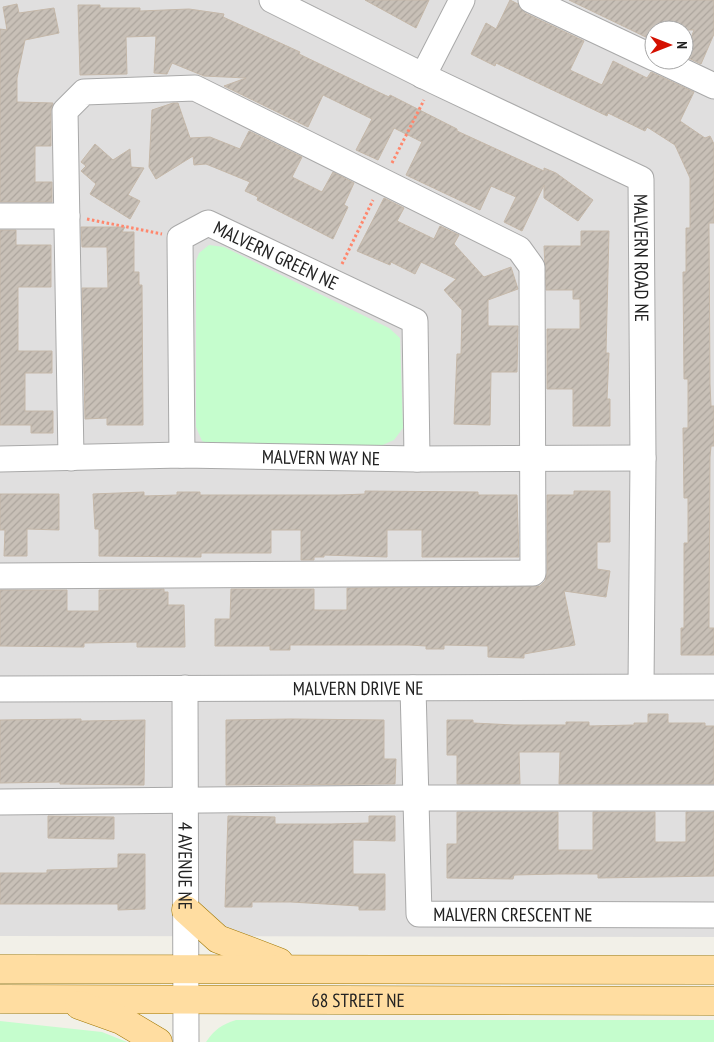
<svg xmlns="http://www.w3.org/2000/svg" width="714" height="1042" viewBox="0 0 714 1042" font-family="'PT Sans Narrow',sans-serif">
	<style>
		.residential { fill: #e0dfdf; fill-rule: evenodd }
		.park { fill: #c5fdcd }
		.building { fill: url(#building-hatch); stroke: #c5b8a9 }
		.lines { fill: none; stroke-linecap: round; stroke-linejoin: round }
		.minor-casing { stroke: #a9a9a9; stroke-width: 27 }
		.major-casing { stroke: #a07700; stroke-width: 29 }
		.path { stroke: #ff876d; stroke-width: 3; stroke-dasharray: 2.5 2.5; stroke-linecap: butt }
		.minor { stroke: #fff; stroke-width: 25 }
		.major { stroke: #ffdda1; stroke-width: 28 }
		.labels { text-anchor: middle; dominant-baseline: central; stroke-width: 4.5; stroke-linejoin: round; paint-order: stroke }
		.street-label { font-size: 19px; fill: #222; stroke: #fff }
	</style>
	<defs>
		<pattern id="building-hatch" width="6" height="6" patternUnits="userSpaceOnUse" patternTransform="scale(1.25)"><rect width="6" height="6" fill="#c8c0b7"/><path d="M-1 1l2-2M0 6l6-6M5 7l2-2" fill="none" stroke="#aca59d"/></pattern>
	</defs>
	<rect width="100%" height="100%" fill="#f2f0e8"/>
	<path class="residential" d="M0,0H714V937L0,936ZM654,30H684V60H654Z"/>
	<g class="park">
		<path d="M209,245L224,247L389,328L400,338L403,428L394,440L378,447L211,445L202,441L196,427V261L199,253Z"/>
		<path d="M236,1020H714V1042H206C215,1029 221,1025 236,1020Z"/>
		<path d="M0,1021L102,1032L127,1042H0Z"/>
	</g>
	<g class="building">
		<path d="M365,0H429L416,28Z"/>
		<path d="M510,0L518,4L525,13L584,41L570,70L602,85L613,61L647,78L651,72L694,92L680,121L705,138L710,136L714,144V223H709L710,384L711,406H714V446H711L710,457L709,628H714V655H681V628H684V543H688V498H684L683,428H688V379H684L683,272H686V228H690V178L675,145L647,127L645,131L608,113L607,116L496,63L495,66L471,54L486,23L496,29Z"/>
		<path d="M569,0H714V34L701,64L684,56L694,30H654V41Z"/>
		<path d="M17,4L19,13L54,8L59,33L25,40L17,78V102L53,103L51,111V146H35V182H52V202H0V29L7,30L3,7Z"/>
		<path d="M78,5H100V8H140V11L189,9L224,14L223,17L300,52L299,54L374,90L389,97L390,95L457,129V131L544,171V168L556,173L593,200L578,221L544,198V185L522,231L504,222L516,197L491,186L480,210L406,175L422,142L394,128L378,160L356,150L372,119L323,95L308,127L224,86L246,78L204,76L172,63L167,74L154,73L156,36L126,37L127,74L80,75Z"/>
		<path d="M173,103H178L190,138L210,137L240,149L249,131L302,157L292,177L322,192L333,172L354,183L344,205L348,207L333,239L257,200L258,197L245,191L250,182L206,164L194,165L193,156L156,179L149,167L152,110Z"/>
		<path d="M95,144L113,160L130,149L131,167L144,168L128,195L140,201L130,219L90,194L96,184L81,171L86,166L81,162Z"/>
		<path d="M384,198L404,208L397,221L434,239L440,226L459,235L454,244L484,277L511,267L518,289L488,300V326H518L517,372H491L490,425L454,424L457,354H461L462,310L444,290L456,279L421,262L415,274L391,262L390,265L357,251Z"/>
		<path d="M81,227H125L122,232H134V272H139V285H142L143,425H107V418L85,419L82,288H108L107,247H82Z"/>
		<path d="M0,230H16V245H51V287H18V351H52V373H25V411H53V433H31V425H0Z"/>
		<path d="M581,231H609L606,353H609L607,399H610V426H573V389H547V329H580V299H573V290H546L544,246H581Z"/>
		<path d="M365,491L478,492V495H517L519,557H422V530H387V557L324,555V557H314V560H301V530H271V553H201V557L99,556V529H95L93,494L144,492V496L177,495V492H200V495H340L365,494Z"/>
		<path d="M574,491H610V542H597V569L610,571L606,597L564,591L575,645L524,654V658L488,657V646L444,645V649H426V646L409,645H290V650H270V646H215V619H230L231,589H314V610H347V588L540,586L545,581L547,573V495H574Z"/>
		<path d="M0,494H59V530L27,529V556H4L5,530H0Z"/>
		<path d="M164,589V592H168V605H184L185,647H137V642L84,643V647L0,646V590H67V611H99V590Z"/>
		<path d="M648,714H668V723H705V726H714V784H559L560,752H519L520,784H457V755H447V720H473V723L514,725H566V722H589V726L634,725V723H648Z"/>
		<path d="M81,719V721L145,720L144,785L60,784V782L0,783V720Z"/>
		<path d="M291,719L384,720V759H396L395,784L226,785V720Z"/>
		<path d="M457,812H558V850H593V812H655V842H686V812H714V876L598,878V874H558L514,875L513,879L447,878V844H457Z"/>
		<path d="M48,816L114,817V839L48,838Z"/>
		<path d="M228,816L275,817V824H331L369,823V816H395V841L353,840V874H385V910H359V906L291,902H252V907H225Z"/>
		<path d="M118,854H145V909L118,910V904H0V873H47V870L118,868Z"/>
	</g>
	<g class="lines">
		<defs>
			<g id="minor">
				<path id="s1" d="M272,0L434,81L641,179L643,458L641,686"/>
				<path d="M531,0L654,58"/>
				<path d="M659,60L714,86"/>
				<path d="M423,76L462,0"/>
				<path d="M0,216H67"/>
				<path id="s2" d="M182,455L180,238L208,223L415,321L417,459"/>
				<path id="s3" d="M0,459L182,455L417,459L643,458"/>
				<path d="M0,576L533,573L532,267L519,249L195,88L84,92L65,111L71,458"/>
				<path id="s4" d="M185,688L186,1042"/>
				<path id="s5" d="M413,688L419,914L714,915"/>
				<path id="s6" d="M0,689L714,687"/>
				<path d="M0,802L416,798H714"/>
			</g>
			<g id="major">
				<path d="M186,910L218,939L279,962"/>
				<path d="M0,969L714,970"/>
				<path id="s7" d="M0,999L714,1001"/>
				<path d="M79,1005L121,1020L158,1042"/>
			</g>
		</defs>
		<use href="#minor" class="minor-casing"/>
		<use href="#major" class="major-casing"/>
		<g class="path">
			<path d="M392,163L424,100"/>
			<path d="M87,219L162,234"/>
			<path d="M342,264L373,200"/>
		</g>
		<use href="#minor" class="minor"/>
		<use href="#major" class="major"/>
	</g>
	<g class="labels">
		<g class="street-label">
			<text stroke="none"><textPath href="#s2" startOffset="324">MALVERN GREEN NE</textPath></text>
			<text stroke="none"><textPath href="#s1" startOffset="489">MALVERN ROAD NE</textPath></text>
			<text stroke="none"><textPath href="#s3" startOffset="321">MALVERN WAY NE</textPath></text>
			<text stroke="none"><textPath href="#s6" startOffset="358">MALVERN DRIVE NE</textPath></text>
			<text stroke="none"><textPath href="#s4" startOffset="178">4 AVENUE NE</textPath></text>
			<text stroke="none"><textPath href="#s5" startOffset="320">MALVERN CRESCENT NE</textPath></text>
			<text stroke="none"><textPath href="#s7" startOffset="358">68 STREET NE</textPath></text>
		</g>
	</g>
	<g transform="translate(669 45) rotate(90)"><circle r="24" fill="#ffffff" stroke="#a7a7a7"/>
	<path d="M0-4L9 19L0 12L-9 19Z" fill="#d41000"/>
	<text y="-8" font-size="14" font-weight="bold" text-anchor="middle" fill="#222222">N</text>
	</g>
</svg>
